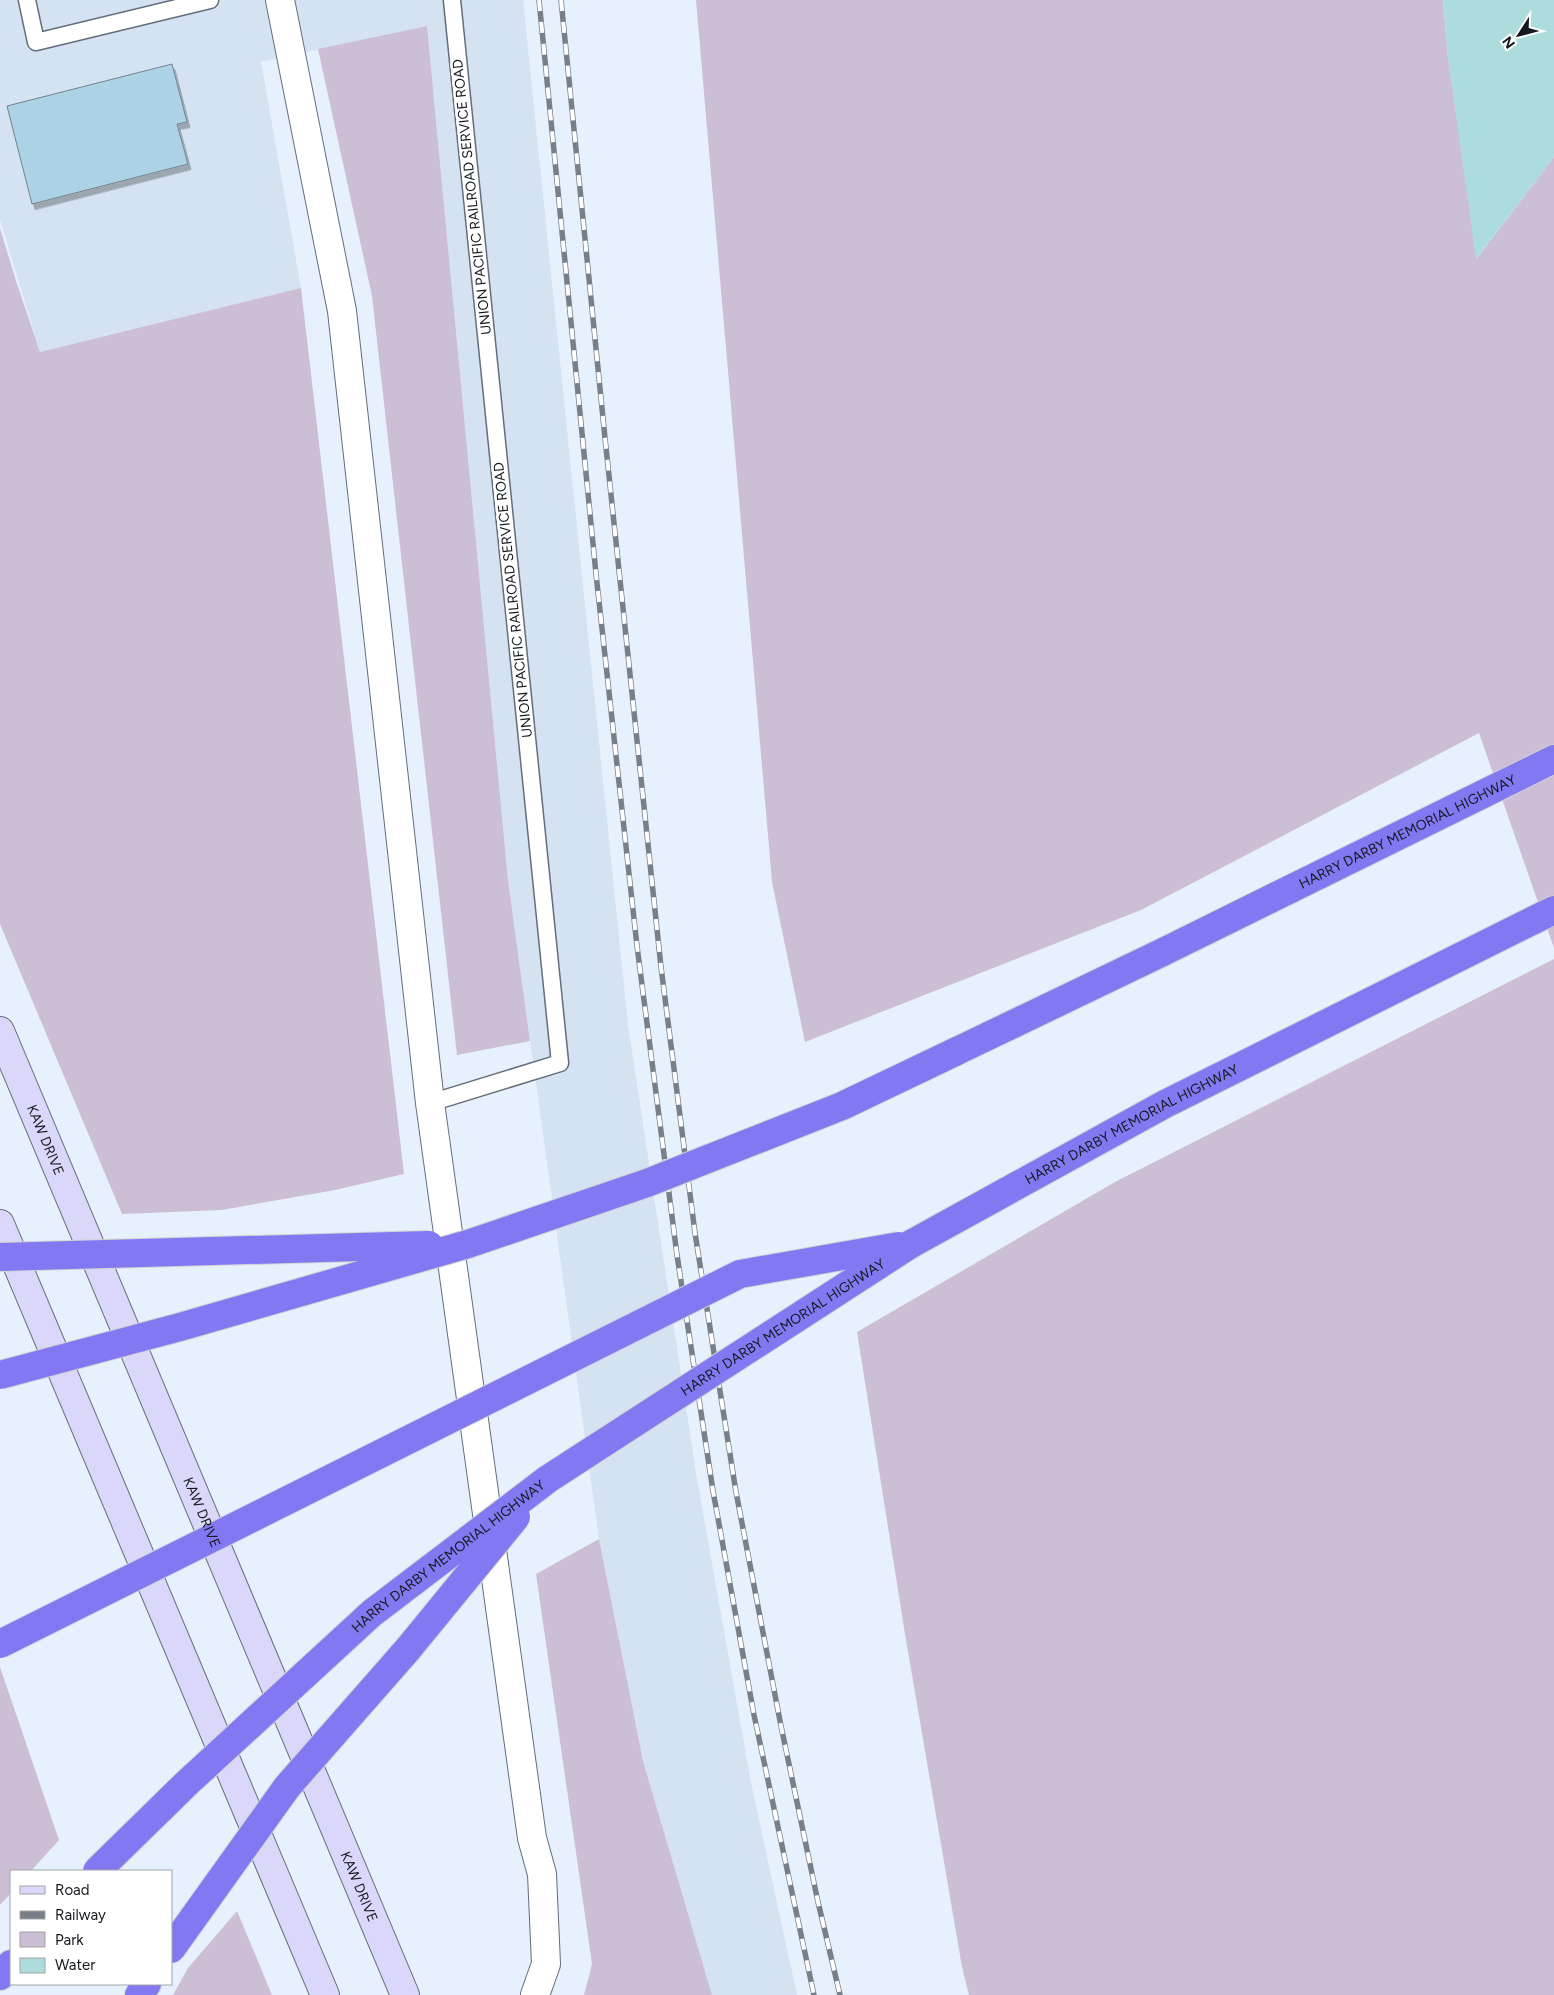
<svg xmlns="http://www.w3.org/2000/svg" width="1554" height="1995" viewBox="0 0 1554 1995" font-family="Figtree,sans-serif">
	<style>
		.built { fill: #d5e2f2 }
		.green { fill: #ccbed5 }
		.water { fill: #addcdd }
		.building { fill: #abd3e5; stroke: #72838b; filter: url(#shadow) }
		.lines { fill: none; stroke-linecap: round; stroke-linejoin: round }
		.lane-casing { stroke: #646e7b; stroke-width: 19 }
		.street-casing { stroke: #646e7b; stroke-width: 30 }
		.secondary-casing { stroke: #646e7b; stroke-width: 30 }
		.highway-casing { stroke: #d0d1d2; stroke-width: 30 }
		.lane { stroke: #fff; stroke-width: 16 }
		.street { stroke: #fff; stroke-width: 28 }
		.secondary { stroke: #dad7fb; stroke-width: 28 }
		.highway { stroke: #8279f2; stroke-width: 28 }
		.rail-casing { stroke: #787f88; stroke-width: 5.5 }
		.rail { stroke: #fff; stroke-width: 4; stroke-dasharray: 11; stroke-linecap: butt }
		.highway-bridge-casing { stroke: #d0d1d2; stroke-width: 30; stroke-linecap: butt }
		.highway-bridge { stroke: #8279f2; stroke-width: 28 }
		.labels { text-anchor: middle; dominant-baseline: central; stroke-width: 5; stroke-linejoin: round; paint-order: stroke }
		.street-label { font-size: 14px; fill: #15191e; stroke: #fff }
	</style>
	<defs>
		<filter id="shadow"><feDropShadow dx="3" dy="5.5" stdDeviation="0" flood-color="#0004"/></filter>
	</defs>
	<rect width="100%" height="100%" fill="#e7f0fd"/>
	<path class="built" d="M0,0H523L628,1025L696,1473L751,1783L797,1995H712L643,1761L599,1539L508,880L427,26L261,62L301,288L40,352L0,220Z"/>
	<g class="green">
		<path d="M696,0H1443L1448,57L1477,258L1554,157V948L1479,733L1141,910L805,1042L772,882Z"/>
		<path d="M427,26L508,880L530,1041L457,1055L372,296L318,49Z"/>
		<path d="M0,228L16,281L40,352L301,288L404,1174L335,1190L222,1210L122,1214L0,924Z"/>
		<path d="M1554,959V1995H969L962,1967L905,1634L857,1332L1115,1182Z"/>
		<path d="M599,1539L643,1761L712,1995H584L592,1964L536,1574Z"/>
		<path d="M0,1667L59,1840L31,1871H11V1893L0,1905Z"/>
		<path d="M237,1911L272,1995H173L188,1968Z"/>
	</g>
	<path class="water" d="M1443,0H1554V157L1476,259L1448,57Z"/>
	<path class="building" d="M172,64L187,122L177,124L188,164L32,204L7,106Z"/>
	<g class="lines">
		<defs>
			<g id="lane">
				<path d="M27,0L36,42L210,0"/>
				<path d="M430,1103L560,1063L452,0"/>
			</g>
			<path id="street" d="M280,0L342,311L430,1103L532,1838L542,1874L546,1964L535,1995"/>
			<g id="secondary">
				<path id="s1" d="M0,1031L405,1995"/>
				<path d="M0,1224L325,1995"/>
			</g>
			<g id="highway">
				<path id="s2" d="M957,1051L1161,953L1554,759"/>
				<path id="s3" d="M911,1244L1165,1104L1554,910"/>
				<path d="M0,1976L11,1964"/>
				<path d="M139,1995L147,1984"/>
			</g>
		</defs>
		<use href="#lane" class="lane-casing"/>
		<use href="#street" class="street-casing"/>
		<use href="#secondary" class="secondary-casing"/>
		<use href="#highway" class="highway-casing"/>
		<use href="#lane" class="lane"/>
		<use href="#street" class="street"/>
		<use href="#secondary" class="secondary"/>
		<use href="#highway" class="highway"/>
		<defs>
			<g id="rail">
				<path d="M539,0L596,574L637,946L677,1255L713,1491L754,1715L814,1995"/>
				<path d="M561,0L605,438L661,967L695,1233L736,1492L781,1726L818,1902L840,1995"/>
			</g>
		</defs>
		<use href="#rail" class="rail-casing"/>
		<use href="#rail" class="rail"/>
		<defs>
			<g id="highway-bridge">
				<path d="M0,1257L429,1245"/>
				<path d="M0,1375L180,1327L468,1244L647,1183L842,1106L957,1051"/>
				<path d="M0,1644L740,1274L899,1246"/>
				<path id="s4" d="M97,1871L187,1783L372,1613L548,1479L911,1244"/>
				<path d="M171,1949L287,1787L408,1649L516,1517"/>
			</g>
		</defs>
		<use href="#highway-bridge" class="highway-bridge-casing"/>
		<use href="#highway-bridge" class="highway-bridge"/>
	</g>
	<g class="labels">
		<g class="street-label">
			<text transform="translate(472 197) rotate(-96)">UNION PACIFIC RAILROAD SERVICE ROAD</text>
			<text transform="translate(513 600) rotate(-96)">UNION PACIFIC RAILROAD SERVICE ROAD</text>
			<text stroke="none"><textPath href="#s2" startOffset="501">HARRY DARBY MEMORIAL HIGHWAY</textPath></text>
			<text stroke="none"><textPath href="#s3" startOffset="251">HARRY DARBY MEMORIAL HIGHWAY</textPath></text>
			<text stroke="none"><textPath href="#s1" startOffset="118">KAW DRIVE</textPath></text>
			<text stroke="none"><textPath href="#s4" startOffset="878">HARRY DARBY MEMORIAL HIGHWAY</textPath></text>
			<text stroke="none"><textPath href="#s1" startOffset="522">KAW DRIVE</textPath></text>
			<text stroke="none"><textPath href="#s4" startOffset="472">HARRY DARBY MEMORIAL HIGHWAY</textPath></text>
			<text stroke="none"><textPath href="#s1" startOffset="928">KAW DRIVE</textPath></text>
		</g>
	</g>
	<rect x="10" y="1870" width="162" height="115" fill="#ffffff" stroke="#a1a3a5"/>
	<rect x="20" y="1886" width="25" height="8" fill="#dad7fb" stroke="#a1a3a5"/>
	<text x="55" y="1895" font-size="15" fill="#15191e">Road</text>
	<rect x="20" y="1911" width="25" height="8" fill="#787f88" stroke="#a1a3a5"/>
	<text x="55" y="1920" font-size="15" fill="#15191e">Railway</text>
	<rect x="20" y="1932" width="25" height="15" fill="#ccbed5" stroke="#a1a3a5"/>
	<text x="55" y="1945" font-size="15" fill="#15191e">Park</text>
	<rect x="20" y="1958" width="25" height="15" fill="#addcdd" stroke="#a1a3a5"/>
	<text x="55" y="1970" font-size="15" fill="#15191e">Water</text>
	<g transform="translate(1519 35) rotate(234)" stroke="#ffffff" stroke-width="4" paint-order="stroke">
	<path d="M0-4L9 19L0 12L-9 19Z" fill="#15191e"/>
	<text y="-8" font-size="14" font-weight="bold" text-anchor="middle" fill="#15191e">N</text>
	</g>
</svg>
